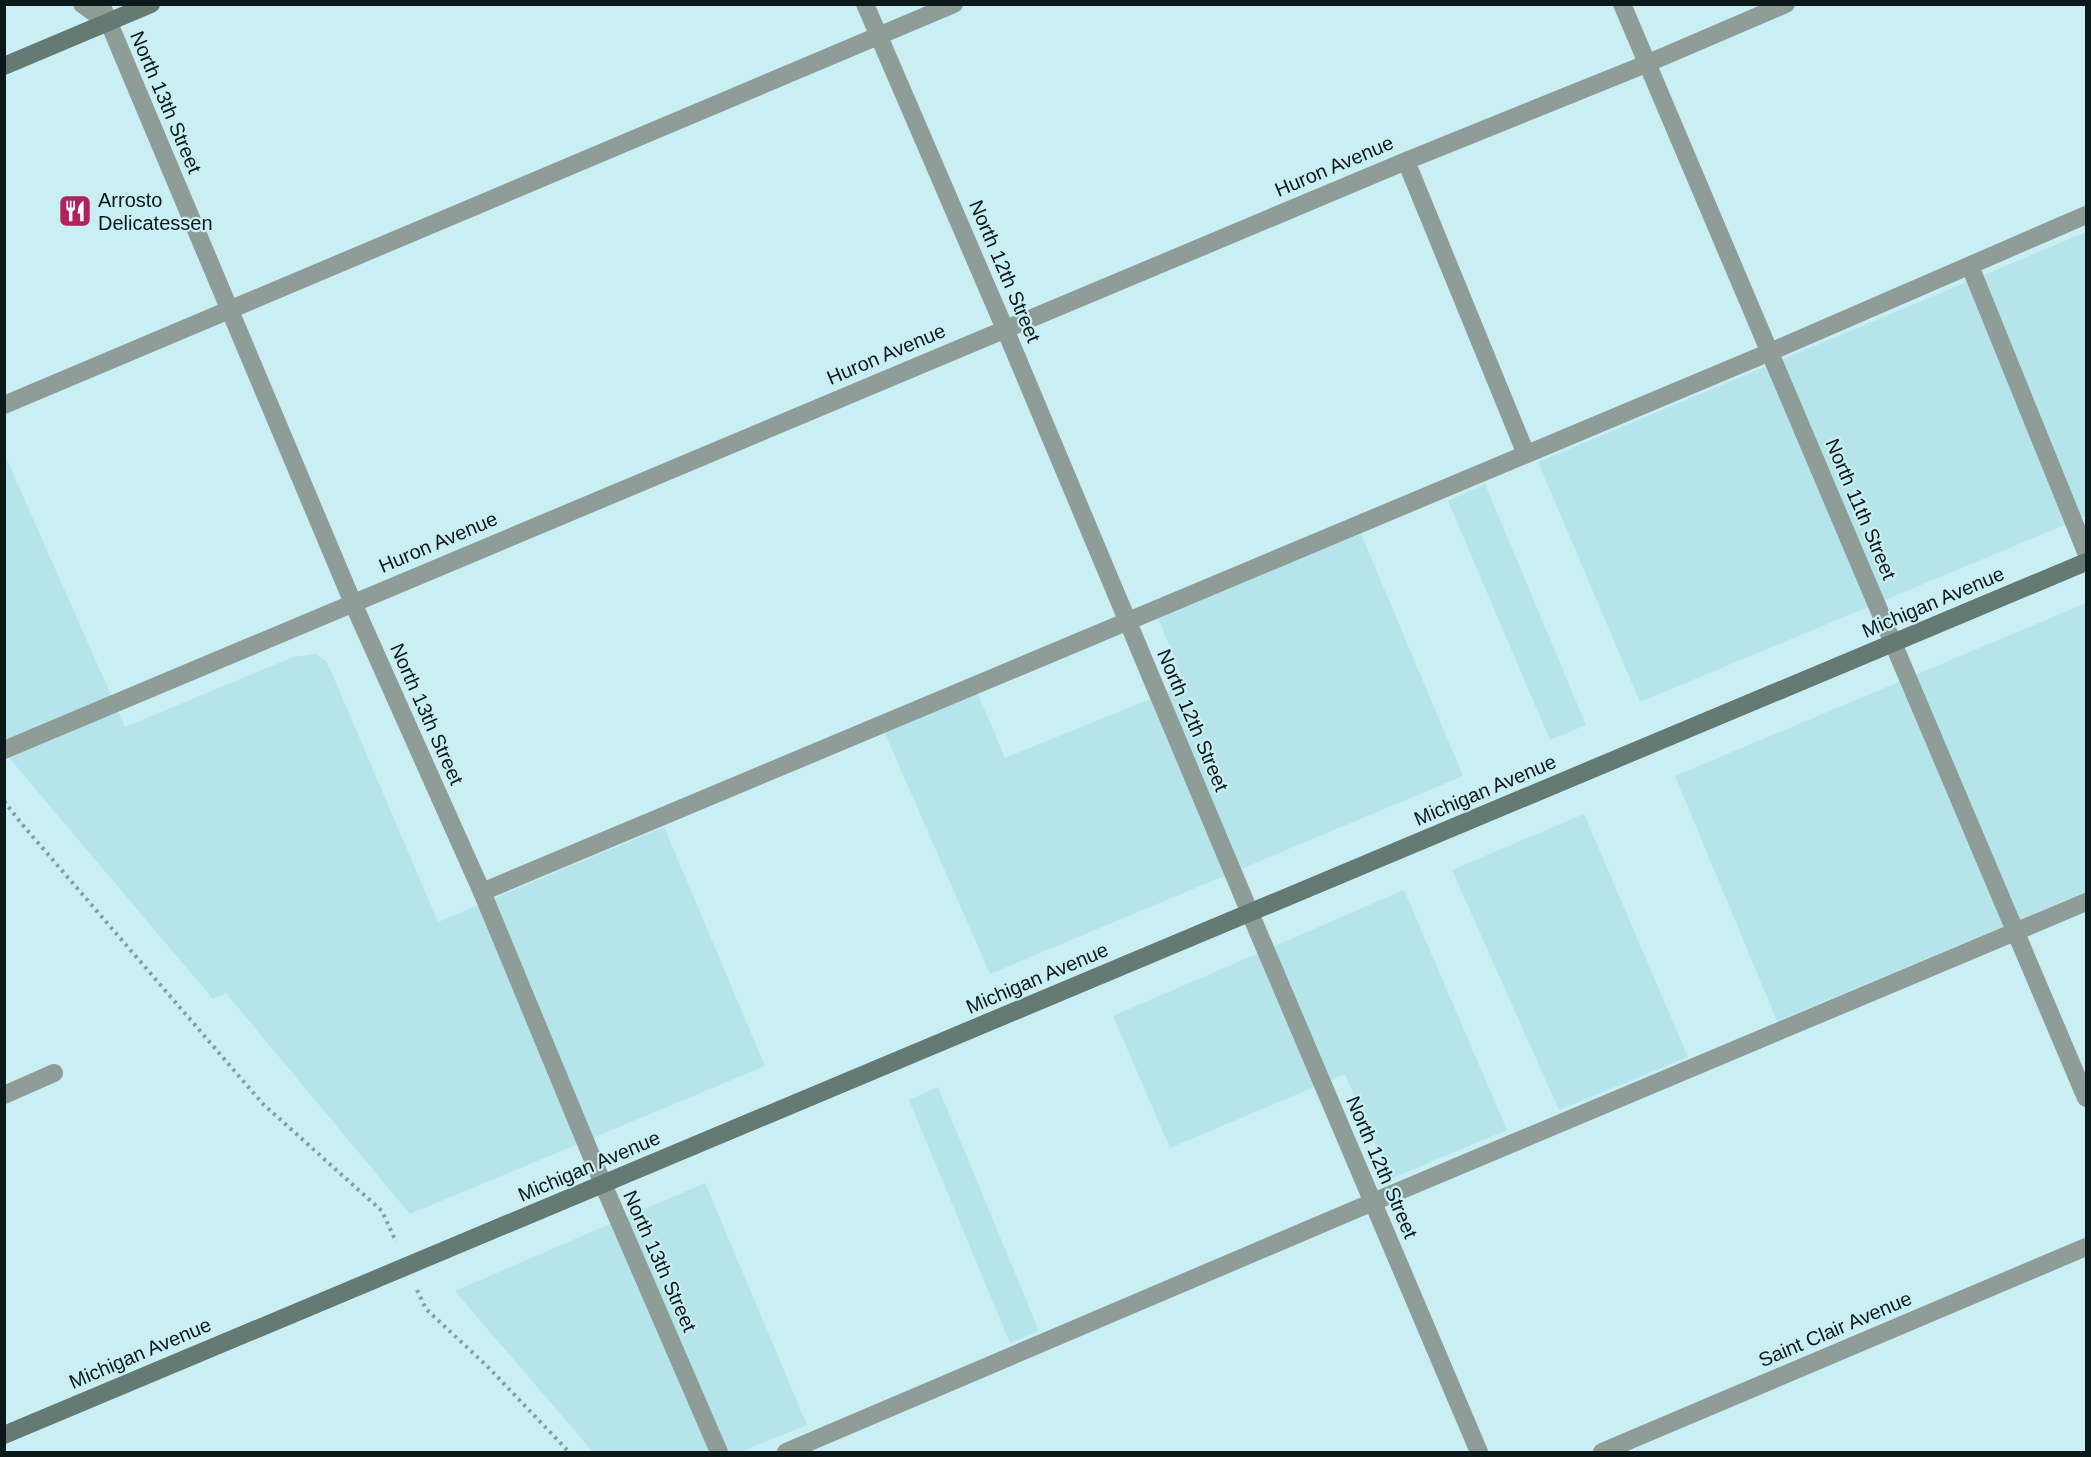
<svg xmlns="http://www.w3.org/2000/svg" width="2091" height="1457" viewBox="0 0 2091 1457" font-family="Arial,sans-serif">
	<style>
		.built { fill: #b5e5eb }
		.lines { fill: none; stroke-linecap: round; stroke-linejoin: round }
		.path { stroke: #83a0a3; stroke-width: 4; stroke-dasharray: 3 4.5; stroke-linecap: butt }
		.lane { stroke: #8e9d98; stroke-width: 18 }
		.street { stroke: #8e9d98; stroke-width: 18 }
		.secondary { stroke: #647a73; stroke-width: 18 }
		.labels { text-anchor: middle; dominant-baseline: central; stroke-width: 4.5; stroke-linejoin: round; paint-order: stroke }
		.street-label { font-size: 20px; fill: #0b191a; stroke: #c9eef3 }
		.poi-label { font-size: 20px; fill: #0b191a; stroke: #c9eef3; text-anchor: start }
	</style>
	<rect width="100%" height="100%" fill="#c9eef3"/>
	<g class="built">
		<path d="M2086,232V516L1640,702L1538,462Z"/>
		<path d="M4,453L125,727L293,657L316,654L326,661L331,671L438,922L664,827L765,1066L410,1214L226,993L213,999L5,753Z"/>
		<path d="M1485,484L1586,725L1550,740L1448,501Z"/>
		<path d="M1361,534L1463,776L990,974L884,731L977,692L1005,758L1185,685L1158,617Z"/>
		<path d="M2086,603V892L1777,1021L1675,776Z"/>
		<path d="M1584,814L1688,1057L1559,1110L1452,870Z"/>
		<path d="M1404,890L1507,1130L1390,1179L1345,1074L1170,1148L1113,1016Z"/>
		<path d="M938,1087L1039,1331L1010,1343L909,1100Z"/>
		<path d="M705,1183L807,1425L740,1452H593L455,1291Z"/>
	</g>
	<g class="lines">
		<g class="path">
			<path d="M4,801L21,823L263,1104L382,1211L396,1242"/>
			<path d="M417,1290L426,1309L487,1366L569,1452"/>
		</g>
		<g class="lane">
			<path d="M1406,161L1526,454"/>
			<path d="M1970,266L2086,552"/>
			<path d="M4,405L954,4"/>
			<path d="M482,892L1770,352L2086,215"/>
			<path d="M4,1095L54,1073"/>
			<path d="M786,1452L1373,1202L2086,902"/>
		</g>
		<g class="street">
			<path d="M82,4L108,23"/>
			<path d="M101,4L353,603L482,892L603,1184L719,1452"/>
			<path d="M865,4L1005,329L1250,913L1479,1452"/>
			<path d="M1622,4L2086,1098"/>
			<path d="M4,750L1406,161L1646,64L1786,4"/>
			<path d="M1602,1452L2086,1247"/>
		</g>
		<g class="secondary">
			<path d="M4,66L151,4"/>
			<path d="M4,1435L2086,562"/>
		</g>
	</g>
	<defs>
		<symbol id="restaurant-square" viewBox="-11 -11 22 22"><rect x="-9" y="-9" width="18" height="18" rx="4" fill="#af225d" stroke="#c9eef3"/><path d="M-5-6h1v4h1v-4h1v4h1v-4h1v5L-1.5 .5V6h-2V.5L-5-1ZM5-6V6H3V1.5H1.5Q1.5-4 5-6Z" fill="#fff"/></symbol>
	</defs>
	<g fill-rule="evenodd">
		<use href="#restaurant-square" x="56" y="192" width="38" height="38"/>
	</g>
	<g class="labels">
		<g class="street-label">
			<text transform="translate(166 102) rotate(67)">North 13th Street</text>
			<text transform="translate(1334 166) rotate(-23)">Huron Avenue</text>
			<text transform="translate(1005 271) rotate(67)">North 12th Street</text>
			<text transform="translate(886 354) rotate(-23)">Huron Avenue</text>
			<text transform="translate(1861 509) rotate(67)">North 11th Street</text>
			<text transform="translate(438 542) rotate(-23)">Huron Avenue</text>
			<text transform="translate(1933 602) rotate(-23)">Michigan Avenue</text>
			<text transform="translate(427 714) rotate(66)">North 13th Street</text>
			<text transform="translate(1193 720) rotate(67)">North 12th Street</text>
			<text transform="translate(1485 790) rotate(-23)">Michigan Avenue</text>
			<text transform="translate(1037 978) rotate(-23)">Michigan Avenue</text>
			<text transform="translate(589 1166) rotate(-23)">Michigan Avenue</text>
			<text transform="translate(1382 1167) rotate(67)">North 12th Street</text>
			<text transform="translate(660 1261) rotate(66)">North 13th Street</text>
			<text transform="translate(1835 1329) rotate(-23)">Saint Clair Avenue</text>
			<text transform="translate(140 1353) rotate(-23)">Michigan Avenue</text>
		</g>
		<g class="poi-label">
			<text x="98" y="200">Arrosto<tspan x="98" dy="23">Delicatessen</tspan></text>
		</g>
	</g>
	<rect width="2091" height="1457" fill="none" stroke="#0b191a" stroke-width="12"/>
</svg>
